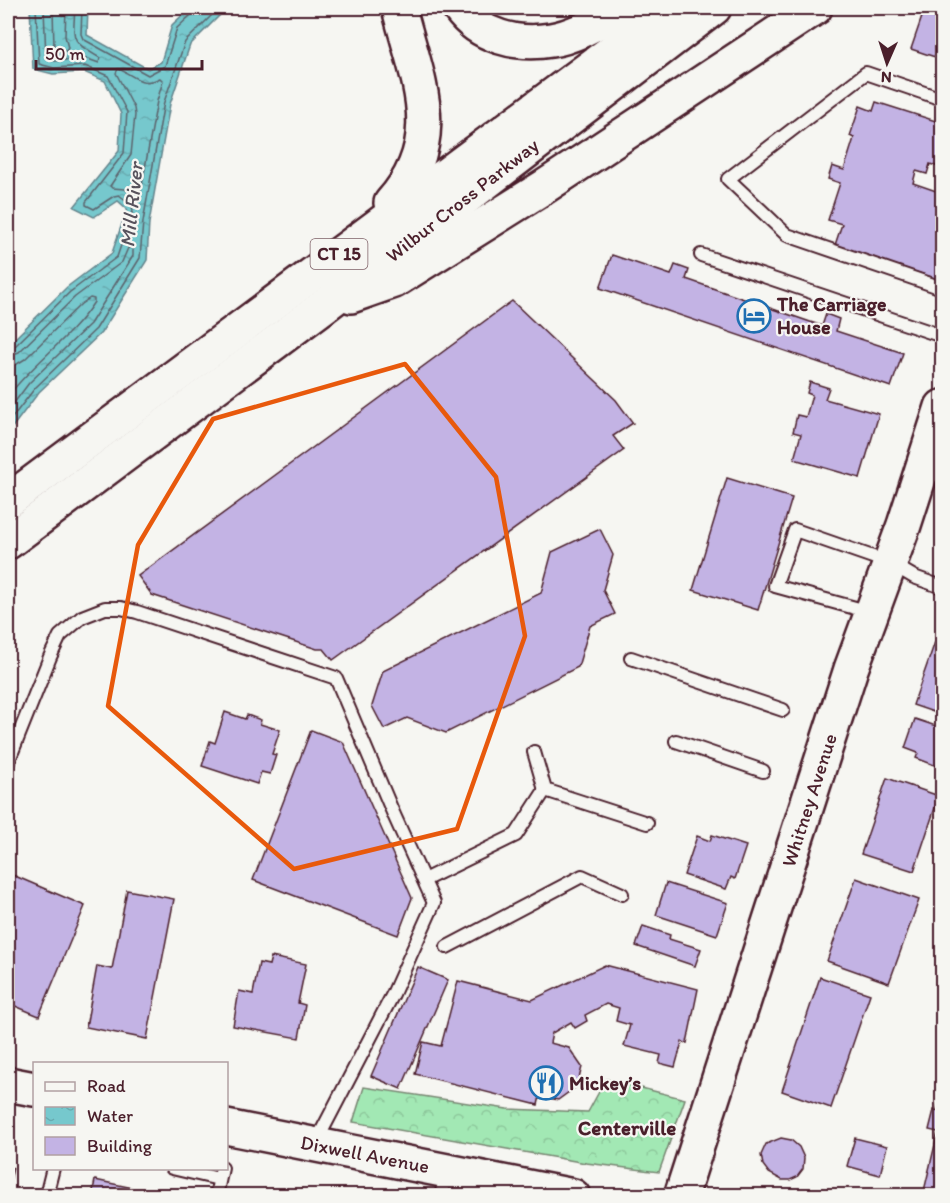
<svg xmlns="http://www.w3.org/2000/svg" width="950" height="1203" viewBox="0 0 950 1203" font-family="Itim,sans-serif">
	<style>
		.forest { fill: url(#forest-crowns); stroke: #768470; stroke-width: 1.5 }
		.water { fill: url(#water-ripples); stroke: #64848c; stroke-width: 1.5 }
		.lines { fill: none; stroke-linecap: round; stroke-linejoin: round }
		.shore { stroke: #5c636c; stroke-width: 1.5 }
		.building { fill: #c3b3e4; stroke: #4a1f2b; stroke-width: 1.5 }
		.service-casing { stroke: #4a1f2b; stroke-width: 16 }
		.secondary-casing { stroke: #4a1f2b; stroke-width: 38 }
		.primary-casing { stroke: #4a1f2b; stroke-width: 38 }
		.motorway-casing { stroke: #4a1f2b; stroke-width: 38 }
		.service { stroke: #f6f6f2; stroke-width: 12 }
		.secondary { stroke: #f6f6f2; stroke-width: 33 }
		.primary { stroke: #f6f6f2; stroke-width: 33 }
		.motorway { stroke: #f6f6f2; stroke-width: 33 }
		.marked { fill: none; stroke: #e8590c; stroke-width: 4.5; stroke-linejoin: round }
		.labels { text-anchor: middle; dominant-baseline: central; stroke-width: 4.5; stroke-linejoin: round; paint-order: stroke }
		.shield { fill: #f6f6f2; stroke: #7e6067; stroke-width: 1.5 }
		.shield-label { font-size: 18px; font-weight: bold; fill: #4a1f2b }
		.street-label { font-size: 20px; fill: #4a1f2b; stroke: #f6f6f2 }
		.poi-label { font-size: 20px; font-weight: bold; fill: #4a1f2b; stroke: #f6f6f2; text-anchor: start }
		.water-label { font-size: 21px; font-style: italic; fill: #57525c; stroke: #f6f6f2 }
		.neighbourhood-label { font-size: 21px; font-weight: bold; fill: #4a1f2b; stroke: #f6f6f2 }
	</style>
	<defs>
		<pattern id="forest-crowns" width="20" height="18" patternUnits="userSpaceOnUse" patternTransform="scale(1.5)"><rect width="20" height="18" fill="#a2e8b4"/><path d="M2 6a3 3 0 1 1 6 0M12 15a3 3 0 1 1 6 0" fill="none" stroke="#8dc79b"/></pattern>
		<pattern id="water-ripples" width="26" height="14" patternUnits="userSpaceOnUse" patternTransform="scale(1.5)"><rect width="26" height="14" fill="#76c8cd"/><path d="M2 4q2-2 4 0t4 0M15 11q2-2 4 0t4 0" fill="none" stroke="#68abb0"/></pattern>
	</defs>
	<rect width="100%" height="100%" fill="#f6f6f2"/>
	<filter id="ink" filterUnits="userSpaceOnUse"><feTurbulence type="fractalNoise" baseFrequency=".0167" numOctaves="2"/><feDisplacementMap in="SourceGraphic" scale="12" xChannelSelector="R" yChannelSelector="G"/><feConvolveMatrix kernelMatrix="1 2 1 2 8 2 1 2 1" color-interpolation-filters="sRGB"/></filter>
	<g filter="url(#ink)">
		<path class="forest" d="M606,1079L685,1099L659,1172L586,1163L353,1122L364,1087L507,1109L588,1112Z"/>
		<path class="water" d="M30,8H88L87,35L148,69L161,62L172,25L190,8H227L190,45L170,104L149,223L147,260L101,333L39,392L8,433V345L67,287L112,253L127,209L118,201L94,217L74,207L119,151L121,114L105,81L84,72L53,74L33,69Z"/>
		<g class="lines">
			<g class="shore">
				<path d="M44,8L46,58L55,61L85,58L99,63L100,58C70,40 73,41 75,8"/>
				<path d="M53,8L54,49L57,51H66L68,48L65,36L66,8"/>
				<path d="M82,8L81,34L83,39L148,75L165,66L177,28L192,14L193,8"/>
				<path d="M118,69C135,75 141,88 160,78L163,81L157,101L140,196L137,199L125,189L112,188L110,186L131,155L135,115L134,108L116,73Z"/>
				<path d="M8,348L14,347L70,292L117,257L133,210L131,204L119,195L114,196L94,209L86,205V202L124,153L127,112L108,76L85,66L54,68L39,64L36,8"/>
				<path d="M8,356L19,352L75,297L122,262L128,248H133V256L90,324L29,383L8,411"/>
				<path d="M8,365L17,364L25,359L81,304L90,298L94,299V302C71,338 34,362 8,396"/>
				<path d="M8,423L35,388L96,329L140,258L143,222L164,102L185,42L219,8"/>
			</g>
		</g>
		<g class="building">
			<path d="M925,8H942V54L941,59L911,49Z"/>
			<path d="M876,102L942,123L939,136L942,137V156L939,167L930,164L927,174L916,171L913,183L942,193V271L940,280L835,245L842,224L828,220L840,183L828,179L832,166L844,170L854,138L850,136L860,106L873,111Z"/>
			<path d="M612,255L671,275L675,265L689,270L686,279L822,326L826,314L839,319L836,331L903,353L891,387L600,288Z"/>
			<path d="M512,301L616,400L633,423L613,436L624,450L333,660L324,649H317L152,595L138,576Z"/>
			<path d="M810,382L829,388L825,399L879,414L860,478L794,459L801,434L793,432L797,415L806,417L812,395L807,393Z"/>
			<path d="M727,478L792,498L758,610L693,590Z"/>
			<path d="M600,529L613,555L603,590L615,614L590,626L578,667L446,733L407,718L384,729L372,706L383,671L541,593L552,552Z"/>
			<path d="M935,642L942,644V715L913,705Z"/>
			<path d="M225,712L245,719L247,715L261,720L260,724L280,730L272,754L276,755L270,774L261,772L257,784L202,766L210,741L215,743Z"/>
			<path d="M915,719L942,728V768L916,758L918,753L905,748Z"/>
			<path d="M311,730L343,742L412,898L398,935L253,880Z"/>
			<path d="M887,778L939,796L914,871L861,854Z"/>
			<path d="M712,835L746,846L735,879L731,877L726,889L684,875L697,836L710,841Z"/>
			<path d="M8,873L85,906L39,1016L8,1003Z"/>
			<path d="M856,878L919,900L889,983L827,961Z"/>
			<path d="M666,883L728,903L717,935L656,915Z"/>
			<path d="M127,890L174,899L147,1039L86,1027L97,966L112,969Z"/>
			<path d="M643,926L670,935L669,939L701,949L695,966L636,946Z"/>
			<path d="M271,957L306,964L298,1003L305,1005L299,1038L233,1026L239,991L253,994L259,963L269,965Z"/>
			<path d="M605,965L698,989L687,1043L682,1042L675,1067L659,1063L661,1055L624,1046L630,1025L616,1021L619,1008L606,1004L585,1015L587,1021L575,1028L571,1022L552,1033L550,1043L569,1048L582,1067L577,1086L558,1100L540,1096L538,1105L415,1074L423,1042L441,1046L458,981L532,1000Z"/>
			<path d="M418,967L448,980L401,1089L371,1076Z"/>
			<path d="M820,977L870,994L831,1108L782,1091Z"/>
			<path d="M942,1085V1196L924,1191L938,1132L929,1130L934,1110L937,1111Z"/>
			<path d="M781,1138L791,1140L799,1147L804,1158L803,1169L797,1177L790,1180H782L769,1173L763,1165L761,1155L766,1144Z"/>
			<path d="M855,1138L887,1146L880,1175L847,1166Z"/>
			<path d="M8,1166L13,1168L8,1189Z"/>
			<path d="M95,1180L171,1196H92Z"/>
		</g>
		<g class="lines">
			<defs>
				<g id="service">
					<path d="M942,99L866,73L728,179L787,235L942,288"/>
					<path d="M701,255L942,336"/>
					<path d="M924,468L942,477"/>
					<path d="M870,612L775,586L795,530L890,563L914,577L942,587"/>
					<path d="M631,658L783,710"/>
					<path d="M676,741L763,771"/>
					<path d="M534,752L545,790L647,823"/>
					<path d="M8,762L50,657L60,636L82,617L105,608H121L137,612L336,678L394,815L434,903L393,994L315,1144"/>
					<path d="M424,880L516,835L545,790"/>
					<path d="M447,947L582,876L622,894"/>
					<path d="M172,1168L219,1179"/>
					<path d="M46,1196L53,1168"/>
					<path d="M216,1196L222,1168"/>
					<path d="M441,1196L447,1171"/>
				</g>
				<g id="secondary">
					<path d="M8,1084L34,1089"/>
					<path d="M226,1127L573,1196"/>
				</g>
				<path id="primary" d="M681,1196L851,669L904,525L942,407"/>
				<g id="motorway">
					<path d="M459,8C479,36 516,46 551,40C577,36 601,20 624,8"/>
					<path d="M391,203C448,139 417,80 399,8"/>
					<path d="M351,296L394,281L544,187L815,8"/>
					<path d="M8,501L670,8"/>
					<path d="M8,542L324,306L714,8"/>
				</g>
			</defs>
			<use href="#service" class="service-casing"/>
			<use href="#secondary" class="secondary-casing"/>
			<use href="#primary" class="primary-casing"/>
			<use href="#motorway" class="motorway-casing"/>
			<use href="#service" class="service"/>
			<use href="#secondary" class="secondary"/>
			<use href="#primary" class="primary"/>
			<use href="#motorway" class="motorway"/>
		</g>
	</g>
	<path class="marked" d="M405,364L496,477L525,636L457,829L294,869L108,706L138,545L213,419Z"/>
	<defs>
		<symbol id="hotel-ring" viewBox="-11 -11 22 22"><circle r="9.5" fill="#f6f6f2" stroke="#1f6fb2" stroke-width="1.5"/><path d="M-6-4.5h1.5V1H6V5H4.5V3h-9V5H-6ZM-4 0a1.8 1.8 0 1 1 3.6 0ZM.5 0V-2.5h3Q6-2.5 6 0Z" fill="#1f6fb2"/></symbol>
		<symbol id="restaurant-ring" viewBox="-11 -11 22 22"><circle r="9.5" fill="#f6f6f2" stroke="#1f6fb2" stroke-width="1.5"/><path d="M-5-6h1v4h1v-4h1v4h1v-4h1v5L-1.5 .5V6h-2V.5L-5-1ZM5-6V6H3V1.5H1.5Q1.5-4 5-6Z" fill="#1f6fb2"/></symbol>
	</defs>
	<g fill-rule="evenodd">
		<use href="#hotel-ring" x="735" y="297" width="38" height="38"/>
		<use href="#restaurant-ring" x="527" y="1064" width="38" height="38"/>
	</g>
	<g class="labels">
		<rect class="shield" x="310.5" y="239" width="57" height="30" rx="4.5"/>
		<g class="shield-label">
			<text x="339" y="254">CT 15</text>
		</g>
		<g class="street-label">
			<text transform="translate(462 200) rotate(-38)">Wilbur Cross Parkway</text>
			<text transform="translate(809 800) rotate(-72)">Whitney Avenue</text>
			<text transform="translate(365 1154) rotate(11)">Dixwell Avenue</text>
		</g>
		<g class="poi-label">
			<text x="777" y="304">The Carriage<tspan x="777" dy="23">House</tspan></text>
			<text x="569" y="1083">Mickey’s</text>
		</g>
		<g class="water-label">
			<text transform="translate(131 205) rotate(-84)">Mill River</text>
		</g>
		<g class="neighbourhood-label">
			<text x="627" y="1127">Centerville</text>
		</g>
	</g>
	<rect width="950" height="1203" fill="none" stroke="#f6f6f2" stroke-width="30"/>
	<rect x="15" y="15" width="920" height="1173" fill="none" stroke="#4a1f2b" stroke-width="2" filter="url(#ink)"/>
	<rect x="33" y="1062" width="195" height="108" fill="#f6f6f2" stroke="#b1a0a2" stroke-width="1.5"/>
	<rect x="45" y="1082" width="30" height="9" fill="#f6f6f2" stroke="#b1a0a2" stroke-width="1.5"/>
	<text x="87" y="1092" font-size="18" fill="#4a1f2b">Road</text>
	<rect x="45" y="1107" width="30" height="18" fill="url(#water-ripples)" stroke="#b1a0a2" stroke-width="1.5"/>
	<text x="87" y="1122" font-size="18" fill="#4a1f2b">Water</text>
	<rect x="45" y="1137" width="30" height="18" fill="#c3b3e4" stroke="#b1a0a2" stroke-width="1.5"/>
	<text x="87" y="1152" font-size="18" fill="#4a1f2b">Building</text>
	<g transform="translate(887 63) rotate(183)" stroke="#f6f6f2" stroke-width="4.5" paint-order="stroke">
	<path d="M0-4.5L10 22L0 15L-10 22Z" fill="#4a1f2b"/>
	<text y="-9" font-size="16" font-weight="bold" text-anchor="middle" fill="#4a1f2b">N</text>
	</g>
	<path d="M36 60v9h166v-9" fill="none" stroke="#4a1f2b" stroke-width="3"/>
	<text x="45" y="60" font-size="18" fill="#4a1f2b" stroke="#f6f6f2" stroke-width="4.5" paint-order="stroke">50 m</text>
</svg>
